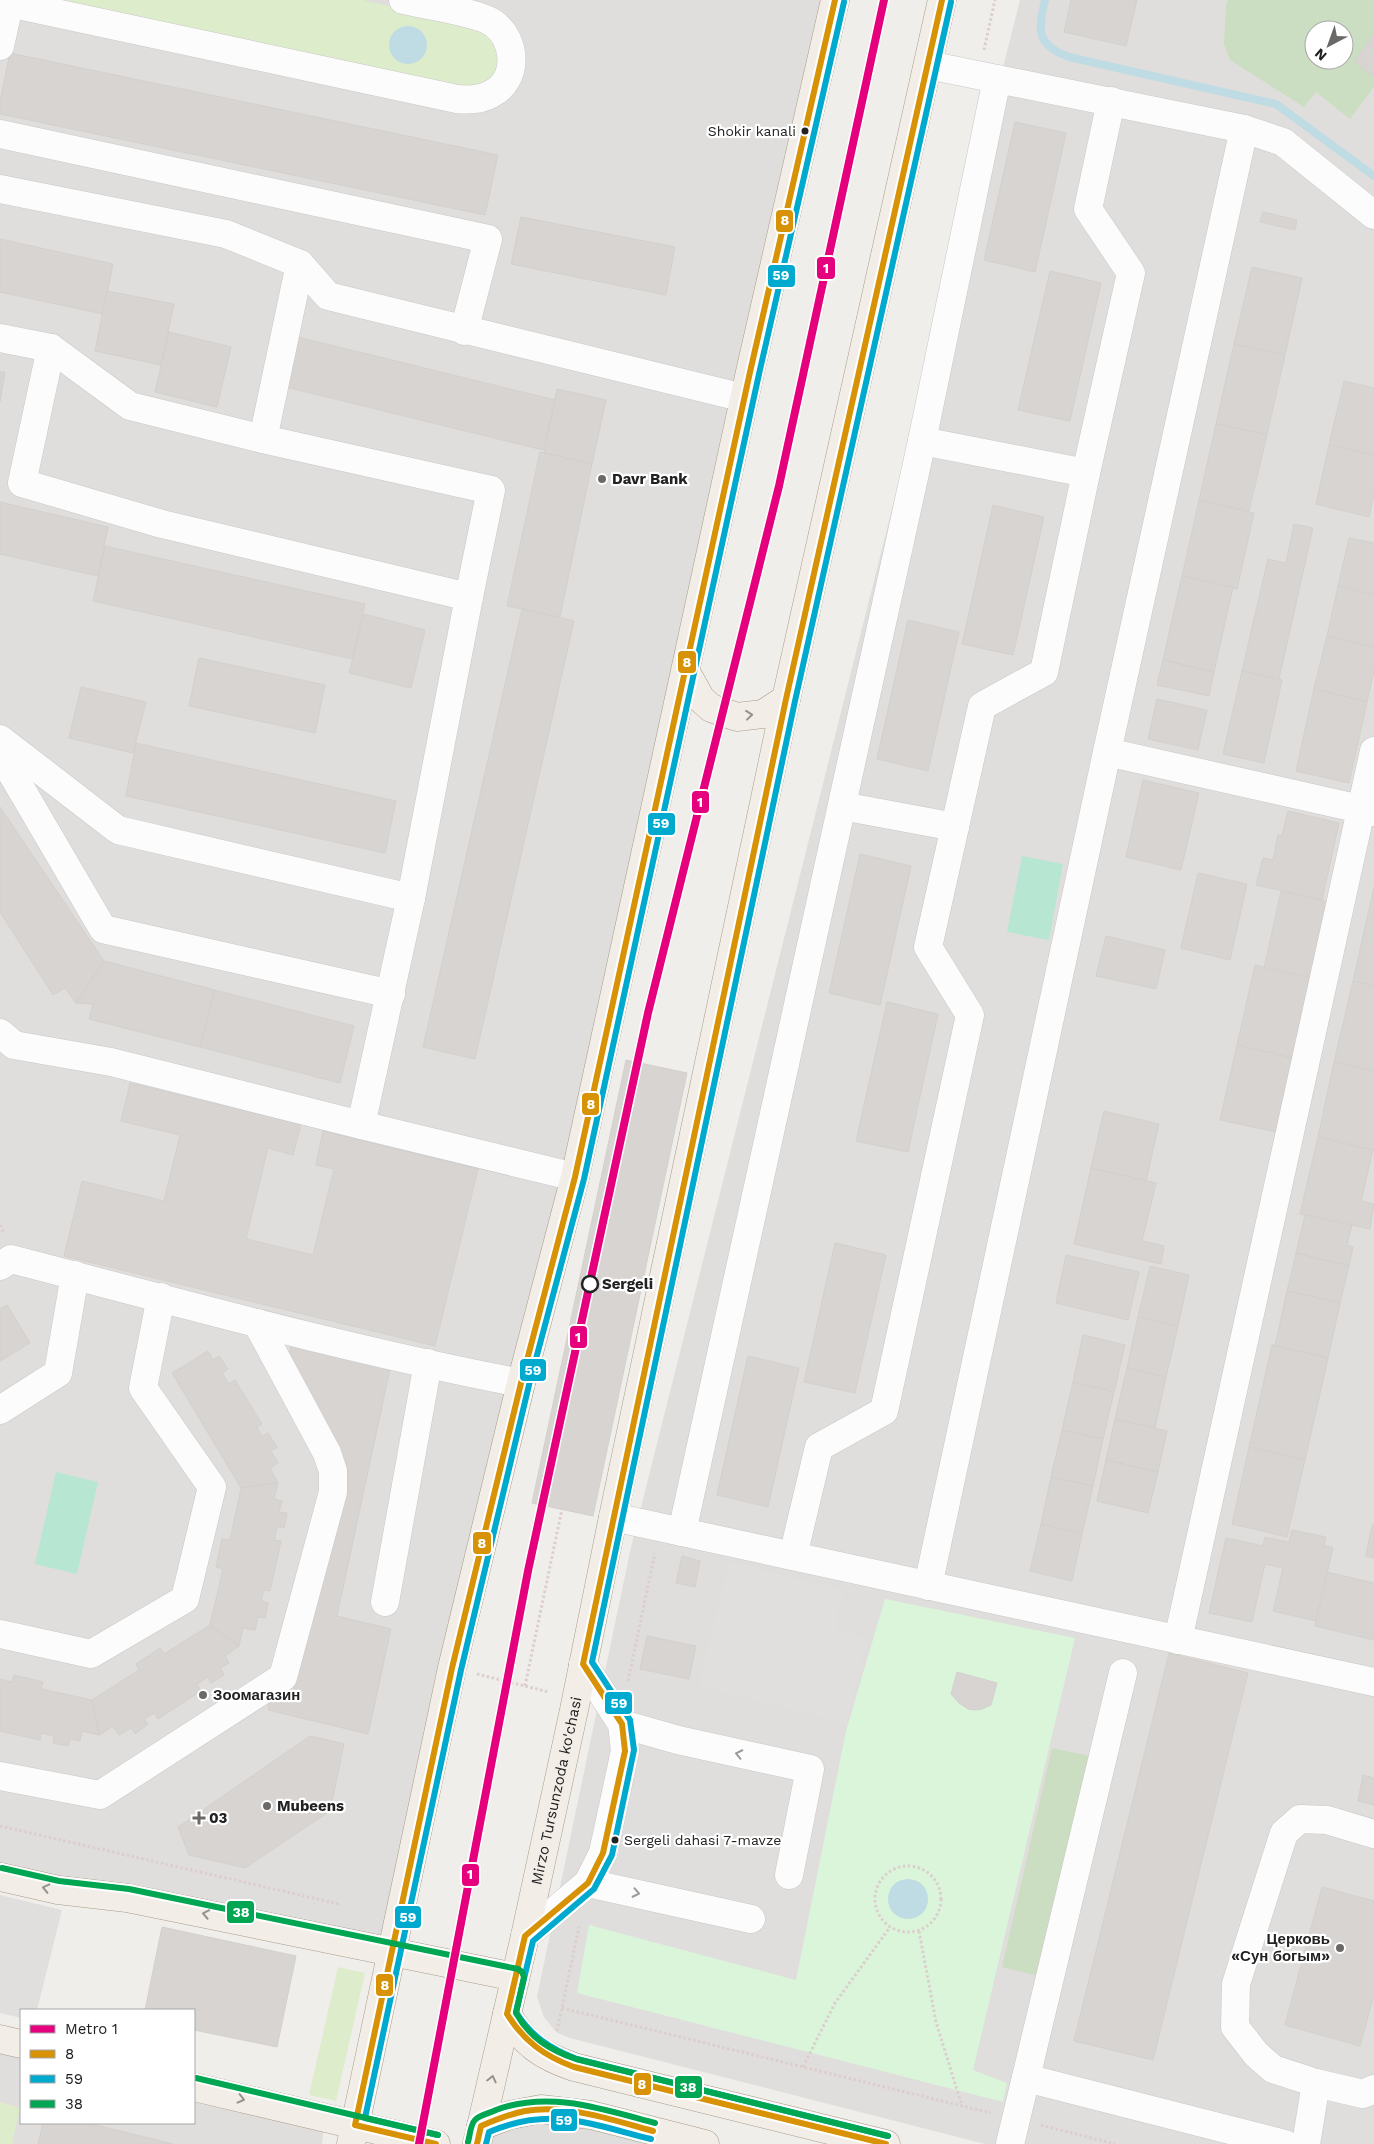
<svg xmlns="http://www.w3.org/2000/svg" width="1374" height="2144" viewBox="0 0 1374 2144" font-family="'Work Sans',sans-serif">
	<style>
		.residential { fill: #dfdedc; fill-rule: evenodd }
		.grass { fill: #ddeccb }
		.forest { fill: #cbdec1; fill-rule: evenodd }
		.park { fill: #daf5da }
		.pitch { fill: #b7e6d2 }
		.parking { fill: #e0dfde }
		.water { fill: #bfdbe3 }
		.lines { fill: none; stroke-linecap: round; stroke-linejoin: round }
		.stream { stroke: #bfdbe3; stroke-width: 8 }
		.building { fill: #d7d4d2; stroke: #d3d0cc }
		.minor-casing { stroke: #c9c8c7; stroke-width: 29 }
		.major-casing { stroke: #a79c86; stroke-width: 29 }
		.path { stroke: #dccecd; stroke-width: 3; stroke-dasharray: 2.5 2.5; stroke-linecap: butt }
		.minor { stroke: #fdfcfc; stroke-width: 28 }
		.major { stroke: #f3ede7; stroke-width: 28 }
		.bus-1-casing { stroke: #fff; stroke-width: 10 }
		.bus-2-casing { stroke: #fff; stroke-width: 10 }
		.bus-3-casing { stroke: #fff; stroke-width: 10 }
		.bus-1 { stroke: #d79205; stroke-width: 6 }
		.bus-2 { stroke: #00a9ce; stroke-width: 6 }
		.bus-3 { stroke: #00a651; stroke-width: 6 }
		.metro-1-casing { stroke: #fff; stroke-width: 11 }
		.metro-1 { stroke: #e5007d; stroke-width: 8 }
		.oneway { stroke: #95928e }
		.oneway2 { stroke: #9a9a9a }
		.bus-dot { fill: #222; stroke: #fff; stroke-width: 2 }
		.poi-dot { fill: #6a6968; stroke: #fff; stroke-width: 2 }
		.stop-dot { fill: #fff; stroke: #222; stroke-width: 2.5 }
		.labels { text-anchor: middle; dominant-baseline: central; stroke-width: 4.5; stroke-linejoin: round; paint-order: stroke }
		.bus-label { font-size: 14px; fill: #222; stroke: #fff; text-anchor: end }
		.poi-label { font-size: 15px; font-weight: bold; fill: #222; stroke: #fff; text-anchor: start }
		.stop-label { font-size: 15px; font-weight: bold; fill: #222; stroke: #fff; text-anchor: start }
		.street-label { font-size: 15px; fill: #222; stroke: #fff }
		.line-badge { stroke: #fff; stroke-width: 2 }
		.badge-label { font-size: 14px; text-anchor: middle; font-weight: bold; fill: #fff }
	</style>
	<rect width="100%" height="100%" fill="#f0eeeb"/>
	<g class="residential">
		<path d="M0,0H835L391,1951L0,1877Z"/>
		<path d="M1020,0H1374V2144H985L570,2038L556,2032L544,2017L537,1997L631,1547ZM1314,30H1344V60H1314Z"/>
		<path d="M0,2042L21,2048V2123H194V2092L324,2125L322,2144H0Z"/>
		<path d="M510,2115L705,2144H477Z"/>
	</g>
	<g class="grass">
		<path d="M40,0H362L475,24L496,39L499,72L474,89Z"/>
		<path d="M338,1967L365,1973L336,2101L309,2095Z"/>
		<path d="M0,2102L20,2108L12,2144H0Z"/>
	</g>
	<g class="forest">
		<path d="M1228,0H1374V34L1354,62L1374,77V87L1350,119L1316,92L1304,107L1230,60L1224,44L1226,4ZM1314,30H1344V60H1314Z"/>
		<path d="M1052,1748L1089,1756L1038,1976L1002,1967Z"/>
	</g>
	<path class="park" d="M885,1599L1075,1638L973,2070L1007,2083L1003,2102L577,1993L589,1925L796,1980L846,1731Z"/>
	<g class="pitch">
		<path d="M1022,856L1063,864L1049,940L1007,932Z"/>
		<path d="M56,1472L98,1482L77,1574L35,1564Z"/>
	</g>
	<g class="parking">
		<path d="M729,1562L844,1590L834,1629L867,1638L847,1723L699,1686Z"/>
		<path d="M0,1895L62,1910L37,2010H21V2018L0,2013Z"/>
	</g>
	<g class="water">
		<circle cx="408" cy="45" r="19"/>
		<circle cx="908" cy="1899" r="20"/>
	</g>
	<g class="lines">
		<path class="stream" d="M1045,0C1038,30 1036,45 1069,57L1276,104L1374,176"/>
	</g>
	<g class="building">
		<path d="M1071,0H1137L1126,46L1064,32Z"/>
		<path d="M1374,34V77L1354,62Z"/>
		<path d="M10,53L498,155L485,215L0,114V101Z"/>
		<path d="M1015,122L1066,133L1035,272L984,260Z"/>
		<path d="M1263,212L1297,220L1295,230L1260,222Z"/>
		<path d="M521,217L675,247L666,295L511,264Z"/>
		<path d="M0,239L113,264L103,314L0,292Z"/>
		<path d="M1252,267L1302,278L1285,355L1234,344Z"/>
		<path d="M1050,271L1101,283L1070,421L1018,410Z"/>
		<path d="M107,291L174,304L161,365L95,351Z"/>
		<path d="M169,332L231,347L217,407L155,392Z"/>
		<path d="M298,337L555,400L543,450L286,387Z"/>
		<path d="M1234,344L1285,355L1267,435L1216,424Z"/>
		<path d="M0,372H5L0,402Z"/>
		<path d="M1344,381L1374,388V455L1329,445Z"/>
		<path d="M557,389L606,400L592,464L544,453Z"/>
		<path d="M1216,424L1267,435L1249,511L1199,500Z"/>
		<path d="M1329,445L1374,455V495L1369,517L1316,504Z"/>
		<path d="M540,452L592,464L560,617L507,606Z"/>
		<path d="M1199,500L1254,513L1237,589L1182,576Z"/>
		<path d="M0,502L108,527L98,576L0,554Z"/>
		<path d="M993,505L1044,517L1013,655L962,644Z"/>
		<path d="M1294,524L1313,528L1279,679L1242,671L1268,559L1286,563Z"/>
		<path d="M1349,538L1374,543V595L1338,586Z"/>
		<path d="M105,546L365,604L352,659L93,601Z"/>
		<path d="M1182,576L1233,587L1214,672L1163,660Z"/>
		<path d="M1338,586L1374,595V647L1327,636Z"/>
		<path d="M522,609L574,621L475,1059L423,1047Z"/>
		<path d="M364,614L425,630L411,688L349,673Z"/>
		<path d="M908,620L959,632L928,771L877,759Z"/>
		<path d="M1327,636L1374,647V671L1367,702L1314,689Z"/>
		<path d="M199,658L325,685L315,733L189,706Z"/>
		<path d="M1163,660L1214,672L1209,696L1157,685Z"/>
		<path d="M1242,671L1282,680L1264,763L1223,754Z"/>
		<path d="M81,687L146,702L133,753L69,738Z"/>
		<path d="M1314,689L1367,702L1349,783L1296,771Z"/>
		<path d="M1157,699L1207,710L1198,750L1148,739Z"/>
		<path d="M136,743L396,801L385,853L126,796Z"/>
		<path d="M1143,780L1199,793L1181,870L1126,857Z"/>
		<path d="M0,807L104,961L76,1003L65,988L53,995L0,912Z"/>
		<path d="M1288,811L1339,823L1322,900L1256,885L1263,858L1273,860L1278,835L1282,836Z"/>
		<path d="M860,854L911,866L880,1005L829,993Z"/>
		<path d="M1198,873L1247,884L1230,960L1181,948Z"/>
		<path d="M1374,887V986L1353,981Z"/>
		<path d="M1281,891L1328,902L1310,978L1264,968Z"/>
		<path d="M1106,936L1165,950L1156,989L1096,976Z"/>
		<path d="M104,961L215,990L200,1047L89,1019L93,1004L76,1003Z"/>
		<path d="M1255,965L1310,978L1292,1058L1237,1045Z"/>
		<path d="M1353,981L1374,986V1071L1334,1062Z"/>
		<path d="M215,990L354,1026L340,1083L200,1047Z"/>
		<path d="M887,1002L938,1014L908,1152L856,1141Z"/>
		<path d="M1237,1045L1292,1058L1276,1132L1220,1120Z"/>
		<path d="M626,1060L687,1073L593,1516L532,1503Z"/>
		<path d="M1334,1062L1374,1071V1151L1318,1137Z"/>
		<path d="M130,1083L301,1124L293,1155L268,1148L246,1239L313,1255L334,1169L316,1165L323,1131L478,1169L435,1346L64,1256L82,1181L164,1201L180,1135L121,1121Z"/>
		<path d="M1104,1111L1159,1124L1146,1181L1091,1168Z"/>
		<path d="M1318,1137L1373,1150L1361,1201L1374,1204L1370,1229L1300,1214Z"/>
		<path d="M1091,1168L1156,1183L1142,1241L1164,1246L1161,1264L1074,1244Z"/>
		<path d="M1305,1215L1352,1225L1347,1245L1353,1247L1349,1266L1296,1253Z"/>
		<path d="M835,1243L886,1255L855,1393L804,1382Z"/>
		<path d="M1296,1253L1349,1266L1340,1303L1287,1291Z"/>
		<path d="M1066,1255L1139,1272L1128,1320L1056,1303Z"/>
		<path d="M1150,1266L1189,1275L1178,1326L1138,1317Z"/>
		<path d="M1287,1291L1340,1303L1328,1358L1275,1346Z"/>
		<path d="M7,1305L30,1343L0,1361V1309Z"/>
		<path d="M1138,1317L1178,1326L1166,1377L1127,1368Z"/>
		<path d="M1083,1335L1125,1345L1114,1392L1073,1382Z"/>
		<path d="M291,1345L390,1369L337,1616L391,1629L368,1734L268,1710L272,1689L293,1693L344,1463L288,1362Z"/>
		<path d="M1272,1345L1328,1358L1305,1460L1249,1447Z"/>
		<path d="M208,1351L213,1360L219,1356L228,1369L222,1373L229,1384L235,1380L262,1424L257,1427L262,1437L268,1433L277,1447L271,1451L278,1463L270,1468L278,1483L241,1488L172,1373Z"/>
		<path d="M748,1356L799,1368L768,1507L717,1495Z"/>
		<path d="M1127,1368L1166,1377L1155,1428L1115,1419Z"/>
		<path d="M1073,1382L1114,1392L1103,1439L1062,1430Z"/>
		<path d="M1115,1419L1167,1431L1158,1472L1106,1460Z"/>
		<path d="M1062,1430L1103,1439L1093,1486L1051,1477Z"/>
		<path d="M1249,1447L1305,1460L1287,1537L1232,1524Z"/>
		<path d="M1106,1460L1158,1472L1148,1513L1097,1501Z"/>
		<path d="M1051,1477L1093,1486L1082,1534L1041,1524Z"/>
		<path d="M278,1483L274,1499L282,1501L279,1512L287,1513L284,1528L277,1527L274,1540L281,1541L270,1591L264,1590L261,1601L268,1603L265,1618L258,1617L255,1630L243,1628L239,1646L210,1625L223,1569L216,1567L222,1539L230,1540L241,1488Z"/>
		<path d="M1041,1524L1082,1534L1072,1581L1030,1571Z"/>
		<path d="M1372,1525H1374V1558L1366,1556Z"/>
		<path d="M1292,1530L1326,1537L1324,1545L1333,1548L1316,1621L1273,1611L1283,1568L1265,1564L1252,1622L1209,1613L1226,1538L1263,1546L1265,1537L1289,1542Z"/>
		<path d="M682,1556L700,1561L695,1587L676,1583Z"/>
		<path d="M1327,1572L1374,1583V1640L1315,1626Z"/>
		<path d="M210,1625L239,1646L225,1656L229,1663L220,1668L224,1675L211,1683L208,1677L197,1684L201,1691L158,1719L154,1713L144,1719L148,1724L135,1734L131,1728L119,1735L113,1726L99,1735L92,1700L139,1670L136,1664L160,1648L164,1654Z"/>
		<path d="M647,1636L696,1646L689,1679L640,1669Z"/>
		<path d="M1169,1653L1248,1673L1153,2060L1074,2041Z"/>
		<path d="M957,1672L997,1683L991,1705L982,1709L975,1710L968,1709L959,1703L951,1694Z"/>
		<path d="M14,1675L43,1682L41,1689L92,1700L99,1735L82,1731L80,1741L70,1739L68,1746L53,1743L54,1736L41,1733L40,1740L0,1731V1679L12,1682Z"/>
		<path d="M310,1736L344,1744L330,1811L245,1868L189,1855L178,1827Z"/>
		<path d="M1363,1775L1374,1778V1805L1358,1801Z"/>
		<path d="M1322,1887L1374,1901V1995L1360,2046L1285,2025Z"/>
		<path d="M162,1927L296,1956L277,2047L194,2030V2010H145Z"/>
		<path d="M43,2123H88L173,2144H38Z"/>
	</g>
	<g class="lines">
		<defs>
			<g id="minor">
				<path d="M9,3L457,99C468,100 481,100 491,94C519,80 517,40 493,23C477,12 424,5 403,0"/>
				<path d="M0,46L10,0"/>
				<path d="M928,65L1244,129L1283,142L1374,215"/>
				<path d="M0,134L488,239L464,331"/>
				<path d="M0,189L226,234L300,264L328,296L744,398"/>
				<path d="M0,338L51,348L130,406L263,439L491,490L469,597L411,898L361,1125L575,1177"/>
				<path d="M51,348L22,483L162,524L469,597"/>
				<path d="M263,439L300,264"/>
				<path d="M922,441L1086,473"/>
				<path d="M0,739L118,830L411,898"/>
				<path d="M1107,752L1374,812"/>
				<path d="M0,753L103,929L391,994"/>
				<path d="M842,806L955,827"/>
				<path d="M0,1033L14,1045L111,1062L361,1125"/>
				<path d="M0,1266L11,1259C180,1303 349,1350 521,1383"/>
				<path d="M0,1410L58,1373L75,1275"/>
				<path d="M613,1517L1374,1682"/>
				<path d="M682,1532L922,441L997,79"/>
				<path d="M793,1556L819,1447L884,1411L970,1015L928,947L982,706L1044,672L1086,473L1131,273L1088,209L1111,101"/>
				<path d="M928,1586L1107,752L1244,129"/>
				<path d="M385,1602L428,1363"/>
				<path d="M0,1634L91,1654L185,1599L212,1487L143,1388L161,1297"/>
				<path d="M1178,1640L1374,751"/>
				<path d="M622,1724L678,1740L810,1769L789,1875"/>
				<path d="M0,1776L100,1795L283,1677L333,1492V1471L327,1453L257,1323"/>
				<path d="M1374,1834L1327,1820L1300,1819L1284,1833L1236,1984L1235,2027L1256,2054L1273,2069L1316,2083L1363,2094L1374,2089"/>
				<path d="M588,1883L751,1919"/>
				<path d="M525,1936L588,1883L603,1853L625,1751L622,1724L583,1664"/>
				<path d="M1026,2078L1285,2144"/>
				<path d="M1010,2144L1123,1673"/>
				<path d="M1306,2144L1316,2083"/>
			</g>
			<g id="major">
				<path d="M686,672L701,699L711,708L737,717L763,714L786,699"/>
				<path d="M0,1877L58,1890L127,1898L515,1977"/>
				<path d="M507,2014C524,2044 542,2056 574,2067L886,2144"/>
				<path d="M0,2039L21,2044"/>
				<path d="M194,2087L436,2144"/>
				<path d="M481,2126L510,2115L541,2109L591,2115L705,2144"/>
				<path d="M351,2144L452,1668L521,1383L575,1177L750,372L835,0"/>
				<path id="s1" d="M477,2144L525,1936L574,1710L613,1517L786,699L942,0"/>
			</g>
		</defs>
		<use href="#minor" class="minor-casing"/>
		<use href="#major" class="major-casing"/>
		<g class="path">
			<path d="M984,50L995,0"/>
			<path d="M0,1225L4,1233"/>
			<path d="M477,1674L549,1692"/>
			<path d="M628,1681L655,1553"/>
			<path d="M525,1686L562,1509"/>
			<path d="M0,1826L339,1904"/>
			<circle cx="908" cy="1899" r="33"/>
			<path d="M919,1931L936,2022L962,2106"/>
			<path d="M562,2008L991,2113"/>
			<path d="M557,2031L579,1927"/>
			<path d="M803,2067L835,2003L890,1927"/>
			<path d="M1041,2125L1115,2144"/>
		</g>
		<use href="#minor" class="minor"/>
		<use href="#major" class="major"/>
		<defs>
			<g id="bus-1">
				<path d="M436,2144L355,2125L452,1668L521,1383L575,1177L750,372L835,0"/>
				<path d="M477,2144L481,2126C495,2120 509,2114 525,2111C568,2104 612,2120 653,2131"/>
				<path d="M886,2144L574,2067C544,2056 524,2041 507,2014L525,1936L588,1883L603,1853L625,1751L622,1724L583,1664L786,699L942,0"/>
			</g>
			<g id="bus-2">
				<path d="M438,2135L365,2118L461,1670L529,1385L584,1179L759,374L844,2"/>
				<path d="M888,2136L577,2059C550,2049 531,2036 516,2012L533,1941L594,1889L612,1855L634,1750L630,1720L592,1662L795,701L951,2"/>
				<path d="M486,2144L489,2132C550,2106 590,2124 651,2139"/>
			</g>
			<g id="bus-3">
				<path d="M2,1868L59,1881L129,1889L518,1969L522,1972L524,1977L516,2013C530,2038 550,2050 576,2059L888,2136"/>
				<path d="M196,2078L438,2135"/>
				<path d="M468,2142C470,2136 470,2125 475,2120C479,2115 490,2113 496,2110C549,2090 603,2109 655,2123"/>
			</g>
		</defs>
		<use href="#bus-1" class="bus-1-casing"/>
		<use href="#bus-2" class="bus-2-casing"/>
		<use href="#bus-3" class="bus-3-casing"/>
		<use href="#bus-1" class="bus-1"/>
		<use href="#bus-2" class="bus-2"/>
		<use href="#bus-3" class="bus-3"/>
		<defs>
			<path id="metro-1" d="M419,2144L528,1571L648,1013L779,486L884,0"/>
		</defs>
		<use href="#metro-1" class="metro-1-casing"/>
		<use href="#metro-1" class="metro-1"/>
	</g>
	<defs><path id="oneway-chevron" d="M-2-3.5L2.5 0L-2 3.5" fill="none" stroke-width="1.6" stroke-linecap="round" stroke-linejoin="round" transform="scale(1.25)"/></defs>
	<g class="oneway">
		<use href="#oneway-chevron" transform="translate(749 715) rotate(-6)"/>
		<use href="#oneway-chevron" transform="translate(46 1888) rotate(-167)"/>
		<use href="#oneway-chevron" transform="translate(206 1914) rotate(-169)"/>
		<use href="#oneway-chevron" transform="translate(492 2079) rotate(-77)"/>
		<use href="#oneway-chevron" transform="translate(241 2099) rotate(14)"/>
	</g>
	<g class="oneway2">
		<use href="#oneway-chevron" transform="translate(739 1754) rotate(-168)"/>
		<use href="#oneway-chevron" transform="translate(636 1893) rotate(12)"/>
	</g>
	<g class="bus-dot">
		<circle cx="805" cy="131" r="4.5"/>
		<circle cx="615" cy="1840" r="4.5"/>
	</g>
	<g class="poi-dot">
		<circle cx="602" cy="479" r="5"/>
		<circle cx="203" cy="1695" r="5"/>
		<circle cx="267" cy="1806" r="5"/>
		<path d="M196.5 1810.5h5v5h5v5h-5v5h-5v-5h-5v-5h5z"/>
		<circle cx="1340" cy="1948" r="5"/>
	</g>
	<circle class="stop-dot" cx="590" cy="1284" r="8"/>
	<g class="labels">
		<g class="bus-label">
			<text x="796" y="131">Shokir kanali</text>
			<text x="624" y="1840" text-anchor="start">Sergeli dahasi 7-mavze</text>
		</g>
		<g class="poi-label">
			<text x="612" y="479">Davr Bank</text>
			<text x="213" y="1695">Зоомагазин</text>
			<text x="277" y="1806">Mubeens</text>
			<text x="209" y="1818">03</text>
			<text x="1330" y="1939" text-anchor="end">Церковь<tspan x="1330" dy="17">«Сун богым»</tspan></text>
		</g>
		<g class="stop-label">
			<text x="602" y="1284">Sergeli</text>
		</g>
		<g class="street-label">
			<text stroke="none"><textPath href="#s1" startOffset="362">Mirzo Tursunzoda ko'chasi</textPath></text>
		</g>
	</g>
	<g class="line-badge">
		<rect x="775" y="209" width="19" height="24" rx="5" fill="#d79205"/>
		<rect x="816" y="256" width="20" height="24" rx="5" fill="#e5007d"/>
		<rect x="767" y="264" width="29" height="24" rx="5" fill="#00a9ce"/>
		<rect x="677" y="650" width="20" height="24" rx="5" fill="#d79205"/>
		<rect x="691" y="790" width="19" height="24" rx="5" fill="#e5007d"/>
		<rect x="647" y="812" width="29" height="24" rx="5" fill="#00a9ce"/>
		<rect x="581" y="1092" width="19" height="24" rx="5" fill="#d79205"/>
		<rect x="569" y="1325" width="19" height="24" rx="5" fill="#e5007d"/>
		<rect x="519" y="1358" width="28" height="24" rx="5" fill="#00a9ce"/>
		<rect x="472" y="1531" width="20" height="24" rx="5" fill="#d79205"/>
		<rect x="604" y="1691" width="29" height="24" rx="5" fill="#00a9ce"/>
		<rect x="461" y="1863" width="19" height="24" rx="5" fill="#e5007d"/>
		<rect x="226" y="1900" width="29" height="24" rx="5" fill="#00a651"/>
		<rect x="394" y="1905" width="28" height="24" rx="5" fill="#00a9ce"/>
		<rect x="375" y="1973" width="19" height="24" rx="5" fill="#d79205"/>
		<rect x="633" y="2072" width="19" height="24" rx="5" fill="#d79205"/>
		<rect x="674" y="2075" width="29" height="24" rx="5" fill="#00a651"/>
		<rect x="550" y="2108" width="28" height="24" rx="5" fill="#00a9ce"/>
	</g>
	<g class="badge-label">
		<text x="785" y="225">8</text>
		<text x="826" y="273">1</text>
		<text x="781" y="280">59</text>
		<text x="687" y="667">8</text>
		<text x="700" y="807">1</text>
		<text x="661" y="828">59</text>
		<text x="591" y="1109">8</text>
		<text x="578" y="1342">1</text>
		<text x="533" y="1375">59</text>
		<text x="482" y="1548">8</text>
		<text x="619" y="1708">59</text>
		<text x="470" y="1879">1</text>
		<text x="241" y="1917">38</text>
		<text x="408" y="1922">59</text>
		<text x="385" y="1990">8</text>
		<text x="642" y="2089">8</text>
		<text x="688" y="2092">38</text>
		<text x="564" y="2125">59</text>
	</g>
	<rect x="20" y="2009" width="175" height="115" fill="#ffffff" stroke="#a7a7a7"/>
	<rect x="30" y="2025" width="25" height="8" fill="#e5007d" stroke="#a7a7a7"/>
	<text x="65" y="2034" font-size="15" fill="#222222">Metro 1</text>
	<rect x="30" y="2050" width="25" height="8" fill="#d79205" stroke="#a7a7a7"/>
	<text x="65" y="2059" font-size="15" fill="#222222">8</text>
	<rect x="30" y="2075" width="25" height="8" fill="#00a9ce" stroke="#a7a7a7"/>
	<text x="65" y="2084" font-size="15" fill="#222222">59</text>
	<rect x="30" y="2100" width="25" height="8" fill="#00a651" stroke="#a7a7a7"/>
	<text x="65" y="2109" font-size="15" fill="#222222">38</text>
	<g transform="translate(1329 45) rotate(221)"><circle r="24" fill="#ffffff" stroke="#a7a7a7"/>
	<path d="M0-4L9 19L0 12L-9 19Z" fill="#6a6968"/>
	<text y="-8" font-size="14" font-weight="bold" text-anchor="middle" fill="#222222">N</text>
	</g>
</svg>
